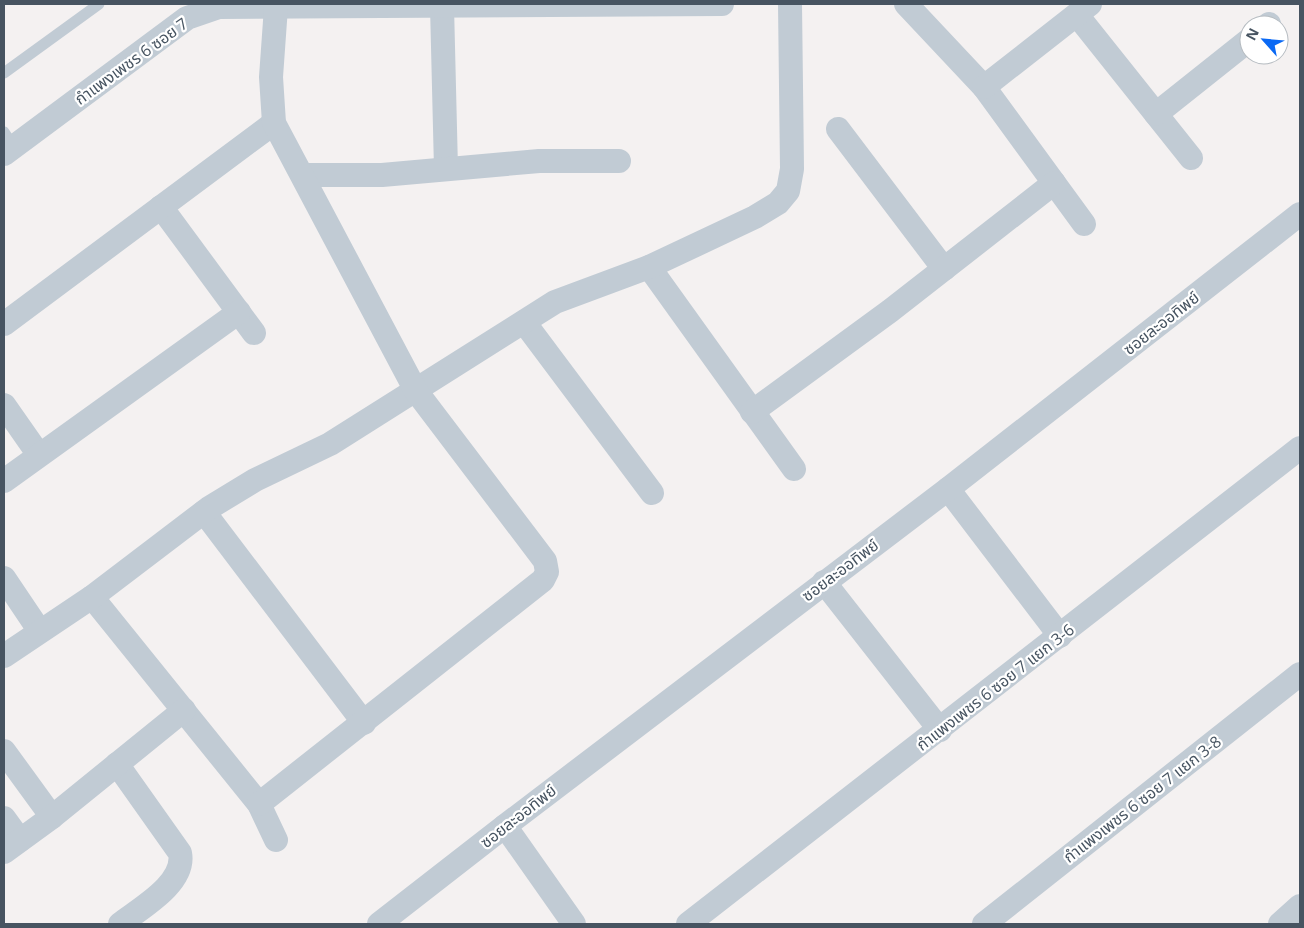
<svg xmlns="http://www.w3.org/2000/svg" width="1304" height="928" viewBox="0 0 1304 928" font-family="'Open Sans','Noto Sans Thai',sans-serif">
	<style>
		.lines { fill: none; stroke-linecap: round; stroke-linejoin: round }
		.service { stroke: #c1cbd4; stroke-width: 11 }
		.minor { stroke: #c1cbd4; stroke-width: 24 }
		.labels { text-anchor: middle; dominant-baseline: central; stroke-width: 4.5; stroke-linejoin: round; paint-order: stroke }
		.street-label { font-size: 16px; fill: #475461; stroke: #fff }
	</style>
	<rect width="100%" height="100%" fill="#f4f1f1"/>
	<g class="lines">
		<g class="service">
			<path d="M4,73L99,4"/>
			<path d="M4,132L14,147"/>
		</g>
		<g class="minor">
			<path d="M906,4L984,87L1084,224"/>
			<path d="M442,6L446,169"/>
			<path d="M1077,15L1191,158"/>
			<path d="M1268,25L1269,24"/>
			<path d="M984,87L1090,4"/>
			<path d="M1156,114L1249,40"/>
			<path d="M838,129L944,269"/>
			<path d="M4,154L187,18L219,7L722,4"/>
			<path d="M304,175H382L539,161H619"/>
			<path d="M161,207L254,333"/>
			<path d="M649,267L794,469"/>
			<path d="M524,322L652,493"/>
			<path d="M4,324L274,123"/>
			<path d="M4,405L39,455"/>
			<path d="M752,412L890,311L1054,183"/>
			<path d="M4,481L239,312"/>
			<path d="M948,489L1060,636"/>
			<path d="M204,512L364,723"/>
			<path d="M4,578L39,630"/>
			<path d="M824,582L940,730"/>
			<path d="M92,597L259,804L276,840"/>
			<path d="M4,656L92,597L209,508L255,480L330,444L555,302L649,267L755,217L778,203L788,191L792,169L790,4"/>
			<path d="M4,751L52,817"/>
			<path d="M117,764L180,853C186,883 141,908 120,924"/>
			<path d="M259,804L543,580L547,572L545,561L416,391L274,123L271,77L276,7"/>
			<path d="M4,818L20,840"/>
			<path d="M505,826L574,924"/>
			<path d="M4,852L52,817L184,710"/>
			<path d="M379,924L505,826L948,489L1300,214"/>
			<path d="M688,924L1300,448"/>
			<path d="M984,924L1300,674"/>
			<path d="M1280,924L1300,906"/>
		</g>
	</g>
	<g class="labels">
		<g class="street-label">
			<text transform="translate(131 61) rotate(-36)">กำแพงเพชร 6 ซอย 7</text>
			<text transform="translate(1161 323) rotate(-38)">ซอยละออทิพย์</text>
			<text transform="translate(840 570) rotate(-37)">ซอยละออทิพย์</text>
			<text transform="translate(995 687) rotate(-38)">กำแพงเพชร 6 ซอย 7 แยก 3-6</text>
			<text transform="translate(1142 799) rotate(-38)">กำแพงเพชร 6 ซอย 7 แยก 3-8</text>
			<text transform="translate(518 816) rotate(-38)">ซอยละออทิพย์</text>
		</g>
	</g>
	<rect width="1304" height="928" fill="none" stroke="#475461" stroke-width="10"/>
	<g transform="translate(1264 40) rotate(297)"><circle r="24" fill="#ffffff" stroke="#b5bbc0"/>
	<path d="M0-4L9 19L0 12L-9 19Z" fill="#0b69f4"/>
	<text y="-8" font-size="14" font-weight="bold" text-anchor="middle" fill="#475461">N</text>
	</g>
</svg>
